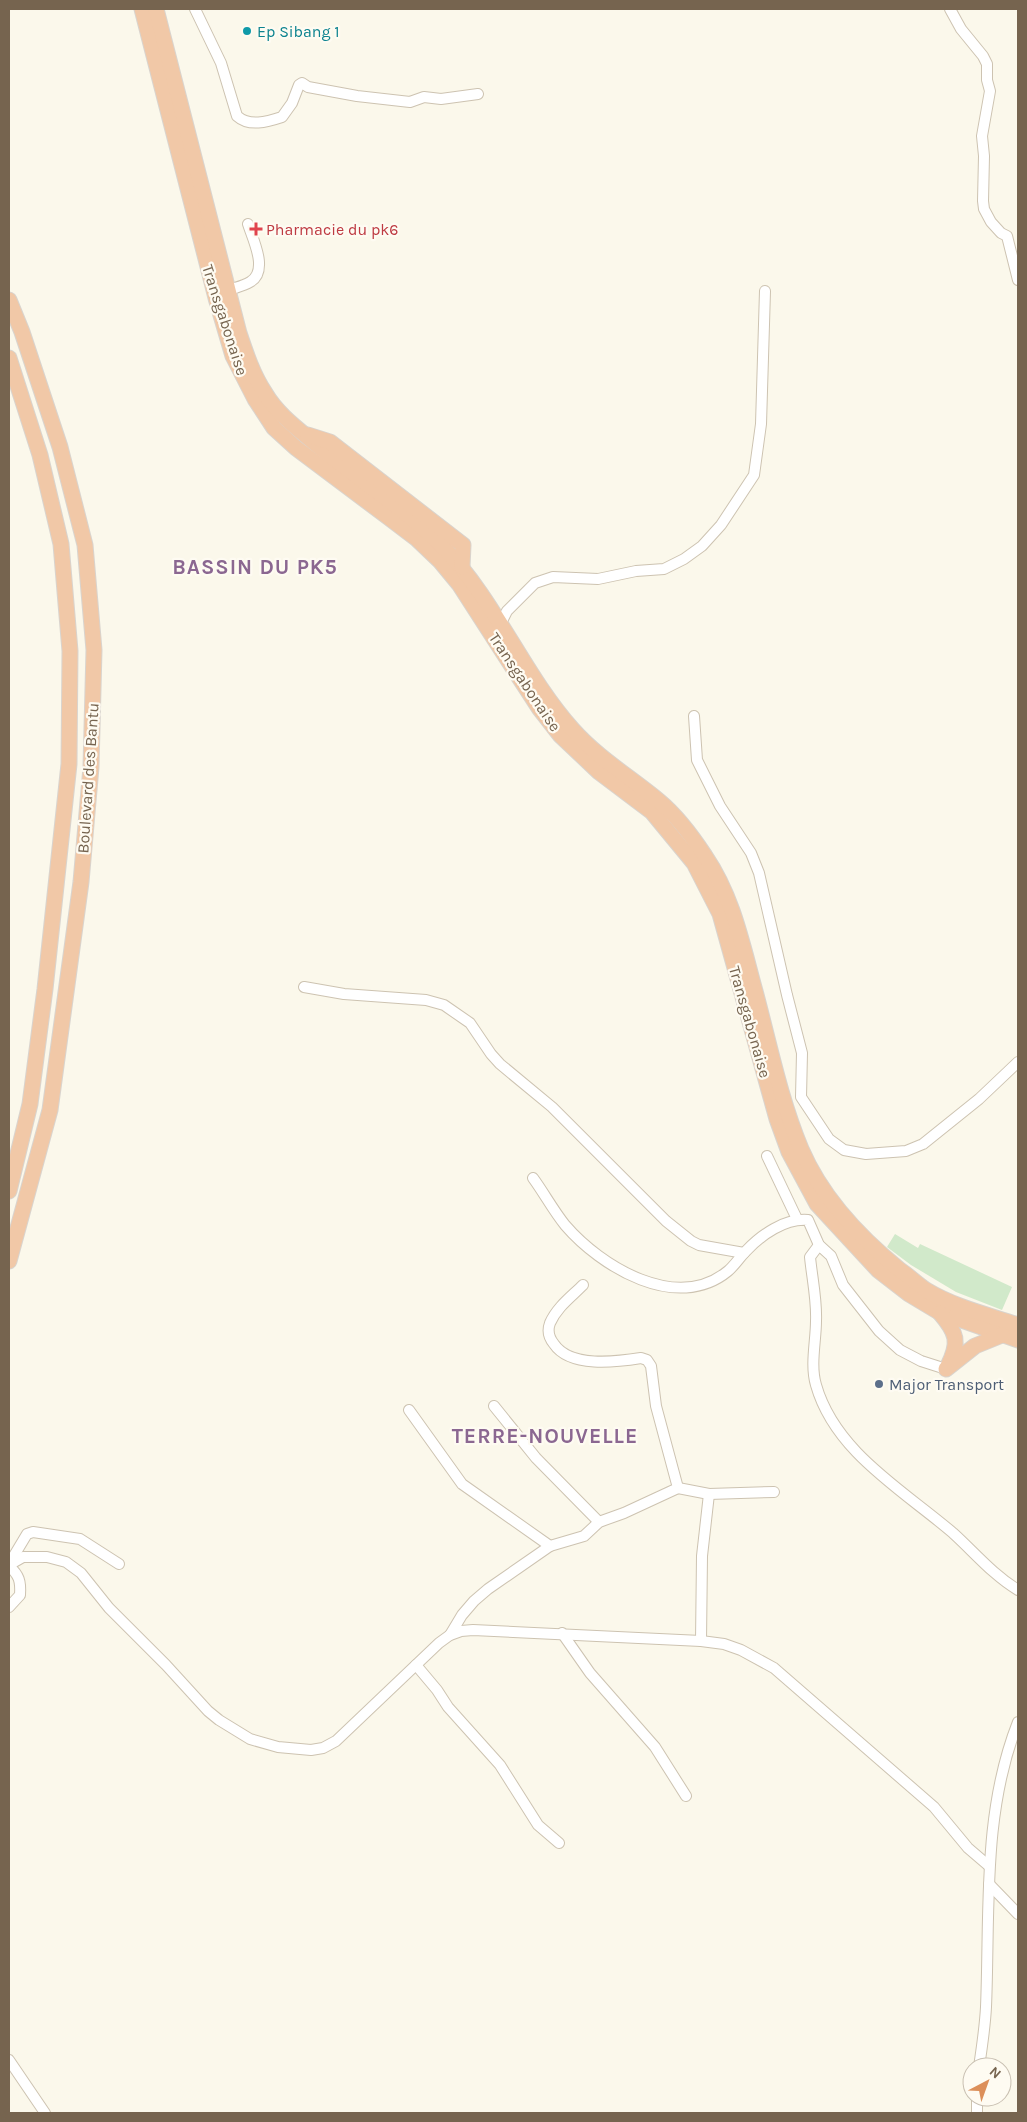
<svg xmlns="http://www.w3.org/2000/svg" width="1027" height="2122" viewBox="0 0 1027 2122" font-family="Karla,sans-serif">
<rect width="100%" height="100%" fill="#fbf8eb"/>
<polygon fill="#d1e9ca" points="895,1234 918,1248 920,1244 1012,1287 1002,1310 956,1292 911,1265 887,1247"/>
<g fill="none" stroke-linecap="round" stroke-linejoin="round">
<g stroke="#cdc3b1" stroke-width="12">
<g id="minor">
<path d="M195 9 221 63 237 116C249 127 267 122 282 117L292 103 299 85 302 83 308 87 357 96 410 102 424 97 441 99 478 94"/>
<polyline points="950,9 961,29 983,56 987,64 987,80 990,91 982,136 984,156 983,201 984,209 991,222 1001,233 1007,236 1018,280"/>
<path d="M227 291C234 288 243 286 250 282 269 271 253 240 248 224"/>
<polyline points="501,623 507,611 535,583 553,577 598,579 636,571 664,569 684,559 702,546 721,525 754,475 761,424 765,291"/>
<polyline points="694,716 697,760 720,806 751,853 759,873 787,995 802,1053 801,1097 829,1139 844,1150 866,1154 906,1151 923,1144 979,1099 1018,1062"/>
<polyline points="304,987 344,994 426,1000 444,1005 470,1023 491,1054 500,1064 552,1107 666,1221 691,1241 699,1245 744,1253"/>
<polyline points="767,1156 797,1219"/>
<path d="M533 1178C544 1193 553 1210 565 1225 601 1267 677 1313 728 1271 735 1265 739 1258 746 1251 761 1235 785 1218 808 1220L819 1245 831 1256 843 1285 879 1331 900 1350 921 1361 946 1369"/>
<path d="M819 1245 810 1257C812 1278 817 1300 816 1321 816 1341 810 1365 816 1385 835 1452 903 1490 953 1533 974 1552 993 1575 1018 1590"/>
<polyline points="494,1406 536,1458 599,1522"/>
<polyline points="409,1410 462,1484 550,1546"/>
<polyline points="678,1488 709,1494 774,1492"/>
<polyline points="9,1564 27,1534 33,1532 80,1539 119,1564"/>
<polyline points="9,1565 23,1557 47,1557 66,1562 81,1573 109,1608 166,1665 208,1711 219,1720 250,1739 278,1747 311,1750 323,1748 336,1741 439,1643 450,1635 461,1631 473,1630 701,1641 724,1644 741,1650 774,1668 934,1807 968,1848 989,1866"/>
<path d="M9 1566C19 1575 21 1581 20 1595L9 1607"/>
<polyline points="562,1633 590,1673 655,1747 686,1796"/>
<path d="M450 1635 462 1615 474 1601 488 1589 550 1546 584 1536 599 1522 624 1513 678 1488 656 1406 651 1366 647 1360 641 1358C616 1362 570 1368 554 1344 549 1338 547 1331 550 1323 557 1307 571 1297 583 1285"/>
<polyline points="701,1641 702,1556 709,1494"/>
<polyline points="416,1665 437,1690 448,1707 500,1765 538,1825 559,1843"/>
<polyline points="989,1884 1018,1914"/>
<polyline points="9,2060 45,2113"/>
<path d="M979 2067C982 2047 985 2027 986 2007 990 1911 982 1813 1018 1722"/>
<polyline points="977,2113 977,2097"/>
</g>
</g>
<g stroke="#d9d4ce" stroke-width="17">
<g id="highway">
<polyline points="142,9 216,298 233,356 255,399 274,428 296,448 388,517 417,539 440,561 459,584 539,708 560,735 599,772 652,812 694,863 720,914 777,1119 789,1152 817,1204 878,1270 909,1294 939,1312 1018,1340"/>
<path d="M156 9 239 333C246 354 253 375 265 393 276 412 294 426 311 440 354 477 404 507 444 548 496 602 523 674 573 730 598 758 630 777 659 801 677 816 692 836 705 856 733 897 742 944 755 991 769 1043 780 1099 801 1149 822 1198 859 1237 900 1270 909 1276 917 1284 926 1290 954 1307 988 1315 1018 1325"/>
<polyline points="9,300 22,332 60,447 85,545 94,650 91,767 81,882 50,1110 9,1261"/>
<polyline points="9,358 40,455 61,544 70,651 69,764 45,989 30,1104 9,1191"/>
<polyline points="308,435 330,442 463,545 462,567"/>
<path d="M940 1313C957 1333 960 1342 948 1366"/>
<polyline points="946,1369 975,1346 1002,1335"/>
</g>
</g>
<use href="#minor" stroke="#fff" stroke-width="10"/>
<use href="#highway" stroke="#f1c8a7" stroke-width="15"/>
</g>
<circle fill="#0f9aa8" stroke="#fefbf2" stroke-width="2" cx="247" cy="31" r="5"/>
<path fill="#e0444e" stroke="#fefbf2" stroke-width="2" d="M253.5 221.5h5v5h5v5h-5v5h-5v-5h-5v-5h5z"/>
<circle fill="#5c6f8a" stroke="#fefbf2" stroke-width="2" cx="879" cy="1384" r="5"/>
<g text-anchor="middle" dominant-baseline="central" stroke-width="4.5" stroke-linejoin="round" paint-order="stroke">
<g font-size="16" fill="#0d838f" stroke="#fefbf2" text-anchor="start">
<text x="257" y="31">Ep Sibang 1</text>
</g>
<g font-size="16" fill="#be3a42" stroke="#fefbf2" text-anchor="start">
<text x="266" y="229">Pharmacie du pk6</text>
</g>
<g font-size="16" fill="#76644f" stroke="#fefbf2">
<text transform="translate(225 320) rotate(72)">Transgabonaise</text>
<text transform="translate(525 682) rotate(56)">Transgabonaise</text>
<text transform="translate(88 778) rotate(-86)">Boulevard des Bantu</text>
<text transform="translate(750 1022) rotate(74)">Transgabonaise</text>
</g>
<g font-size="16" fill="#4e5e75" stroke="#fefbf2" text-anchor="start">
<text x="889" y="1384">Major Transport</text>
</g>
<g font-size="21" font-weight="bold" letter-spacing="1" fill="#8b6791" stroke="#fefbf2">
<text x="255" y="567">BASSIN DU PK5</text>
<text x="545" y="1436">TERRE-NOUVELLE</text>
</g>
</g>
<rect width="1027" height="2122" fill="none" stroke="#76644f" stroke-width="20"/>
<g transform="translate(987 2082) rotate(41)"><circle r="24" fill="#fefbf2" stroke="#c8bfb1"/>
<path d="M0-4L9 19L0 12L-9 19Z" fill="#dc8f5a"/>
<text y="-8" font-size="14" font-weight="bold" text-anchor="middle" fill="#76644f">N</text>
</g>
</svg>
